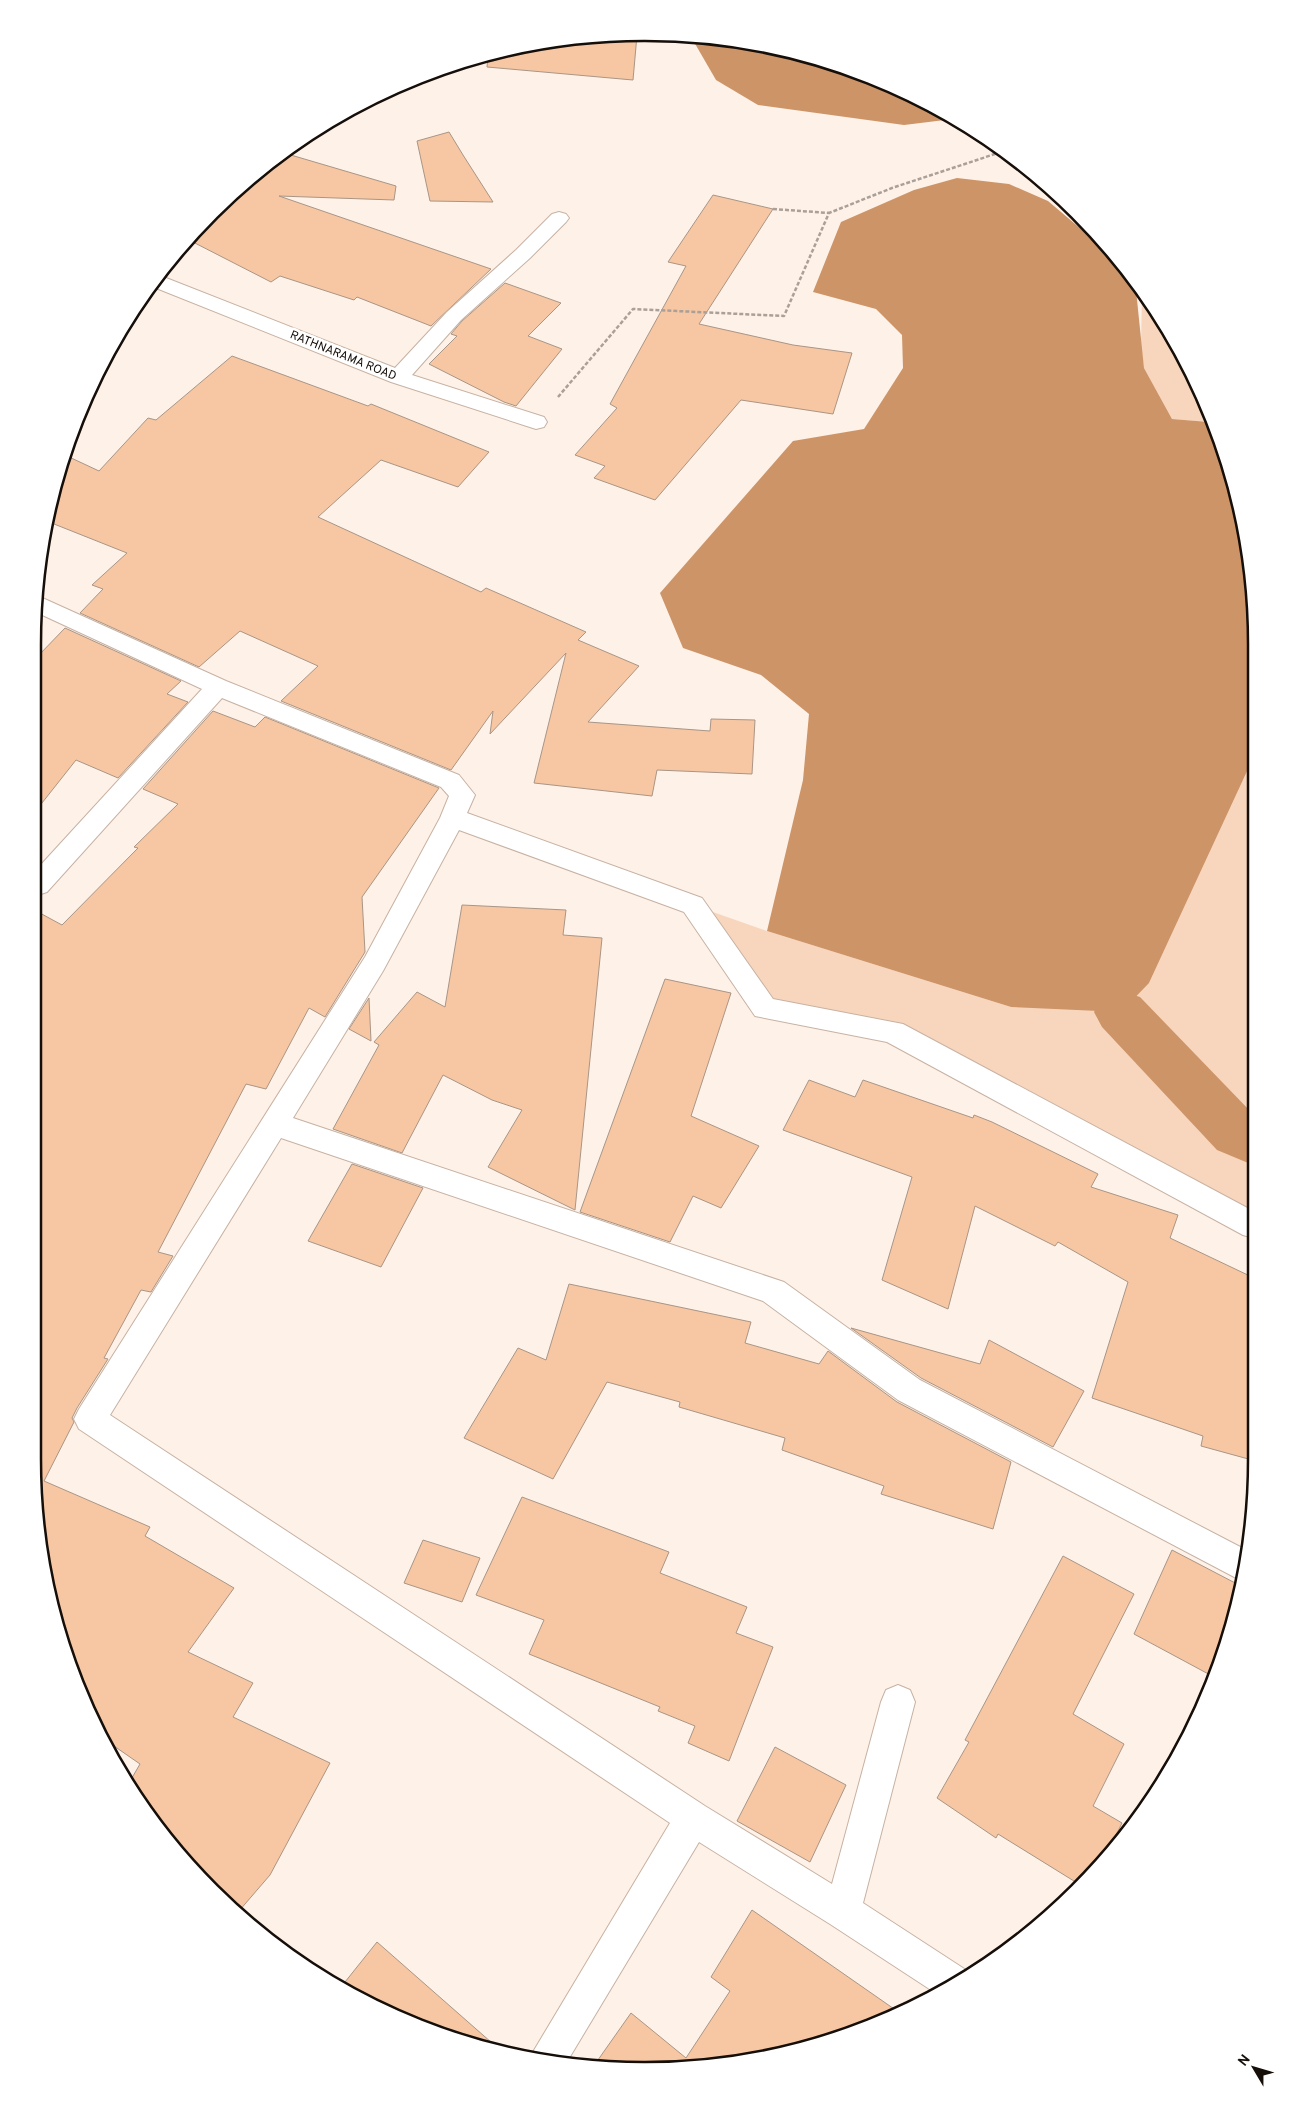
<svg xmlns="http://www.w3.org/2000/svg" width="1289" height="2103" viewBox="0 0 1289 2103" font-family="Overpass,sans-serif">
<rect width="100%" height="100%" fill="#fef1e7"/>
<g fill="#f8d6bd">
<polygon points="1142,293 1175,339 1209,422 1172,419 1144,368 1141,346"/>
<polygon points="1255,754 1253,1226 893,1032 765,1008 693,905 767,931 1011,1007 1149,983"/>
</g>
<g fill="#cd9468">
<polygon points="690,35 803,53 915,95 953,119 904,125 758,105 716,80"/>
<polygon points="957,178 1009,184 1048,201 1114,257 1136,290 1144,368 1172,419 1209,422 1236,486 1255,604 1255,754 1149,983 1121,1012 1011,1007 767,931 803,780 809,714 761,675 683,648 660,593 793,441 864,429 903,368 902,335 876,309 813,292 841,222 914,190"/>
</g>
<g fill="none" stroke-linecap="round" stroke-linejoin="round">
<polygon fill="#cd9468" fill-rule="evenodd" points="1121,991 1140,997 1253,1114 1253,1165 1217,1150 1102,1027 1094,1012 1102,997"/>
</g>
<g fill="#f7c7a3" stroke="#a99586">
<polygon points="637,35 633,80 487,67 488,56 564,38"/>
<polygon points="449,132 463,155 493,202 430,201 417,141"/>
<polygon points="284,153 396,186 394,200 279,196 491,269 431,326 357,297 354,300 280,276 271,282 189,240 241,185"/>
<polygon points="713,195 773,209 699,324 793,345 852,353 833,414 741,400 655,500 594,478 605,466 575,455 617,408 610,404 686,266 668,262"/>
<polygon points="505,283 561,303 528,336 562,349 516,406 504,402 429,364 457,336 451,334 462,321"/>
<polygon points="232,356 368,406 371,404 489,452 458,487 381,460 318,517 481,592 486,588 586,632 578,640 639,666 588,722 710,731 711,719 755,720 752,774 657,770 652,796 534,783 566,653 490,734 493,711 451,770 281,701 318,666 240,631 199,667 80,613 103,589 92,585 127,553 49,522 67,456 99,471 148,418 156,420"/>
<polygon points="65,628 181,681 167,694 188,702 118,778 76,760 38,808 38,656"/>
<polygon points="213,711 255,727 265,717 439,788 362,897 365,952 325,1017 309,1008 266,1089 246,1084 158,1252 173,1256 151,1292 141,1290 104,1358 108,1359 77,1408 72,1418 74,1422 44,1481 150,1527 145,1536 234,1588 188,1652 253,1683 233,1717 330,1763 270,1875 239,1911 159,1831 129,1783 140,1764 101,1737 96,1729 65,1655 38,1539 38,912 62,925 138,848 134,847 178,804 143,789"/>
<polygon points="462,905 566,910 563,935 602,938 575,1210 488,1167 522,1110 492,1100 443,1075 402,1153 333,1129 379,1045 374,1042 417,992 445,1007"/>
<polygon points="665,979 731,993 691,1116 759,1146 721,1208 693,1196 670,1242 580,1212"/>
<polygon points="369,998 371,1041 349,1029"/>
<polygon points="809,1080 855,1097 863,1080 973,1118 974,1115 992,1122 1098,1174 1091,1187 1178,1215 1170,1238 1252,1277 1252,1460 1201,1446 1203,1436 1092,1398 1128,1282 1058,1242 1055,1246 975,1206 948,1309 882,1280 912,1177 783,1130"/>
<polygon points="352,1164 423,1188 381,1267 308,1241"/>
<polygon points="569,1284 751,1322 745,1343 819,1364 828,1351 897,1402 1011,1462 993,1529 881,1494 884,1486 782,1450 785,1438 679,1407 680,1402 607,1382 553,1479 464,1438 518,1348 546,1360"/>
<polygon points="851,1328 980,1364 989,1340 1084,1391 1053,1447 921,1378"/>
<polygon points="522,1497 669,1552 660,1573 747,1607 736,1633 773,1647 729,1761 688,1743 695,1726 658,1711 660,1707 529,1654 544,1620 476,1595"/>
<polygon points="423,1540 480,1558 462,1602 404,1583"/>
<polygon points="1172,1550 1239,1585 1214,1677 1134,1634"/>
<polygon points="1063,1556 1134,1594 1073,1714 1124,1744 1093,1806 1122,1823 1102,1863 1082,1886 998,1834 996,1838 937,1798 969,1742 965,1740"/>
<polygon points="775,1747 846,1785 810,1862 737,1821"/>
<polygon points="752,1910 897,2011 841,2038 725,2065 644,2070 593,2067 631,2013 686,2058 730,1991 711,1977"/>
<polygon points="377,1942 500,2050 448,2038 374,2007 341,1987"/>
</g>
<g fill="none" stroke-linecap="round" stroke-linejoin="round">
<g stroke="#c7b2a3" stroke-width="2">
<g id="minor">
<polygon points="559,212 566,214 569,218 566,222 530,258 461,320 412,375 544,417 547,422 544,427 536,429 391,382 151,286 157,275 161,276 395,368 447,312 516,250 552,214"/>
<polygon points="38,596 226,681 459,775 475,795 467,813 702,898 773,999 903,1024 1253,1211 1253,1238 1243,1235 887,1042 755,1016 684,912 459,830 383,971 293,1118 784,1282 920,1380 1248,1551 1240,1580 898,1400 763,1301 281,1138 110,1415 705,1806 832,1884 881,1702 886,1690 898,1685 910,1690 915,1702 863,1903 966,1970 968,1975 934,1992 830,1924 699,1842 565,2065 530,2057 670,1823 79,1429 74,1419 79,1409 365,957 440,818 449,796 441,787 222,698 47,892 38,895 38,868 202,689 38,613"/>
</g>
</g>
<g stroke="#aba098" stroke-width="2.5" stroke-dasharray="4 2" stroke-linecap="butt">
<polyline points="773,209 829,213"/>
<polyline points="558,397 633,309 784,316 829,213 892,188 1004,151"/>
</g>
<use href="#minor" fill="#fff" fill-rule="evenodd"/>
</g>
<g text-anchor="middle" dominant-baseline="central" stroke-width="5" stroke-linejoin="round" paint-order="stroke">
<g font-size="12" fill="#150e09" stroke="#fff">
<text transform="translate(343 356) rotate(22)">RATHNARAMA ROAD</text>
</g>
</g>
<path d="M0 0H1289V2103H0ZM644 41H645A603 603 0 0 1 1248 644V1459A603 603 0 0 1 645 2062H644A603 603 0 0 1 41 1459V644A603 603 0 0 1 644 41Z" fill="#fff" fill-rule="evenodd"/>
<path fill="none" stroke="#150e09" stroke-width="2.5" d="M644 41H645A603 603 0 0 1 1248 644V1459A603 603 0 0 1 645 2062H644A603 603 0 0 1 41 1459V644A603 603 0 0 1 644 41Z"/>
<g transform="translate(1254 2068) rotate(308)" stroke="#ffffff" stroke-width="4" paint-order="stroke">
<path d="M0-4L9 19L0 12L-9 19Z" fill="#150e09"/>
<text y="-8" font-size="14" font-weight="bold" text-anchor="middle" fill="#150e09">N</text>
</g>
</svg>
